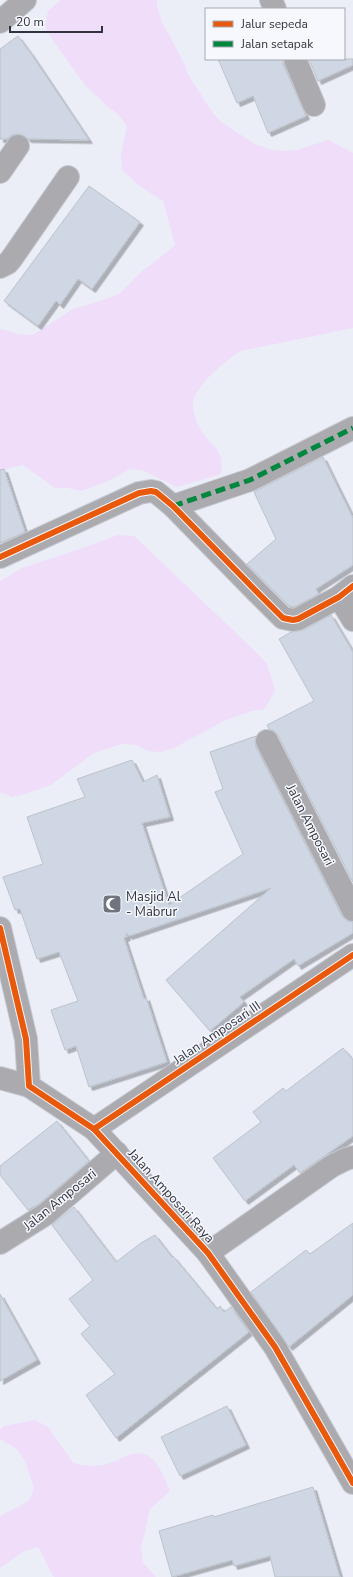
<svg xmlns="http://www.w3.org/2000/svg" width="353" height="1577" viewBox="0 0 353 1577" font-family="'Nunito Sans',sans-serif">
<defs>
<filter id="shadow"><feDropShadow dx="3.5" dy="3.5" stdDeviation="0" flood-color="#0004"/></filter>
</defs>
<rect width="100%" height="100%" fill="#ebeef7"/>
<g fill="#efddfa">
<path d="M61 0H157V6L162 22 183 61 188 74 212 112 221 122 255 144 268 149 283 151 297 150 328 140 353 153V328L241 351C226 360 197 384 193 402 192 411 196 422 200 429 212 448 225 448 221 474L177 487 144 471 130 469 106 482 81 491 68 488H55L23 465 9 468 0 475V329L19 334 33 335 73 309 106 299 120 293 142 271 153 263 175 245 163 201 138 185 122 170 121 155 127 126 118 114 107 106 85 85 52 39 45 26 48 11Z"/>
<polygon points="118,535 134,536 257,653 267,664 275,690 265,709 251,711 224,721 174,748 161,752 148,751 136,745 122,744 94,753 51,785 25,794 12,797 0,792 0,581 22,568 77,550"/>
<path d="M35 1420 48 1427 73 1463C83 1466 92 1467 103 1465 118 1463 134 1446 150 1457 160 1465 165 1480 170 1491L150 1509 141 1549 143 1563 156 1577H54L38 1547 24 1551 0 1568V1516L29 1501 34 1488 25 1461 17 1449 0 1439V1430L4 1426Z"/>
</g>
<g fill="#ced7e3" stroke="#bdc2ca" filter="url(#shadow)">
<polygon points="18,36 32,55 89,140 28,139 25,136 19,134 12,135 7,139 0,139 0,49"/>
<polygon points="218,59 283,59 283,64 306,116 268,133 253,96 237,103"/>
<polygon points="309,59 353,59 353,65 318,81"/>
<polygon points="89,186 140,222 92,289 78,279 60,305 56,301 38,326 4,301"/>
<polygon points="323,457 353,518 353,565 316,589 319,594 294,607 289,606 247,564 276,539 254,492"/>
<polygon points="4,469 25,532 0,543 0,470"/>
<polygon points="331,615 353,652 353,882 278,735 274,731 269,729 267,725 314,701 279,639 291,632 304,630"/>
<polygon points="256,736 255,741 256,747 342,916 347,921 353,922 353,933 298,966 294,959 240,997 244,1002 210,1031 166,980 271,888 129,936 126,933 127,937 124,938 144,999 146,997 167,1062 89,1087 76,1046 65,1050 51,1010 78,1001 59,952 37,959 20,909 15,910 3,877 43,864 27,817 85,797 77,779 132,760 143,782 157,775 170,817 142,823 169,905 243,854 215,792 223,789 210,752"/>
<polygon points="343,1048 353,1060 353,1136 300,1173 294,1165 245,1201 213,1158 261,1122 253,1112 283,1088 286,1091"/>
<polygon points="57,1121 89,1161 39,1204 28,1210 0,1175 0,1166"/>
<polygon points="74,1207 116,1262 141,1243 155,1235 172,1257 173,1256 217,1309 220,1306 224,1312 231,1307 249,1332 116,1438 86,1395 115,1374 81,1334 90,1326 69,1299 93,1280 52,1225"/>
<polygon points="353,1223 353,1295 289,1347 251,1292 306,1250 310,1254"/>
<polygon points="0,1294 37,1360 0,1381"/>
<polygon points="227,1406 246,1445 180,1476 161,1437"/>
<polygon points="313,1487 340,1577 275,1577 270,1556 234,1566 232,1560 172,1577 159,1531 213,1515 214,1517"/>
</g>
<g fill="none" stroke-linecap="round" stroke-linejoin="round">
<g stroke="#c6c9d1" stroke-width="24">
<g id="minor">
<polyline points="271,0 275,9"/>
<polyline points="0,22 25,0"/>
<polyline points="295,59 314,105"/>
<polyline points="0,172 18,146"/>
<polyline points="0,267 8,263 12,258 68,177"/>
<polyline points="173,506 250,480 353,428"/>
<polyline points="0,557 139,493 151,491 156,492 173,506 256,591 283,618 293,620 298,619 339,597 353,586"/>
<polyline points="339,597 353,620"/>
<polyline points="267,741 353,910"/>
<polyline points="0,928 26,1039 29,1086 94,1129 208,1253 275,1347 353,1483"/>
<polyline points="0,1078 29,1086"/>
<polyline points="94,1129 353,955"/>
<polyline points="0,1243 46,1214 117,1153"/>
<polyline points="208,1253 332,1166 346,1159 353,1157"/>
</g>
</g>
<use href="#minor" stroke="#aaaaaf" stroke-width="22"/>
<polyline stroke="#00873e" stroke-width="5" stroke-dasharray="10 5" stroke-linecap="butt" points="173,506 250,480 353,428"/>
<g stroke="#f6f8fe" stroke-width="8">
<g id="cycleway">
<polyline points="0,557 139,493 151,491 156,492 173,506 256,591 283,618 293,620 298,619 339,597 353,586"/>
<polyline points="0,928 26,1039 29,1086 94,1129 208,1253 275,1347 353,1483"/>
<polyline points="94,1129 353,955"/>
</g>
</g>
<use href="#cycleway" stroke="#e8590c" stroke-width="6"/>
</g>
<defs>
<g id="mosque-square" transform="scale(1)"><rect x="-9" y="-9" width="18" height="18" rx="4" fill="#71747e" stroke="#f6f8fe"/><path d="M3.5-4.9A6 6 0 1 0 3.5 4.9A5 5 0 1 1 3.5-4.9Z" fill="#fff"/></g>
</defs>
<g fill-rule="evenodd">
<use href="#mosque-square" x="112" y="904"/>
</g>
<g text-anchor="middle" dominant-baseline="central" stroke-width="3" stroke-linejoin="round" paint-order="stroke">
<g font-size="13" fill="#30323d" stroke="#f6f8fe">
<text transform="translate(310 825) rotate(63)">Jalan Amposari</text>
<text transform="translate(217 1033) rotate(-34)">Jalan Amposari III</text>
<text transform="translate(171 1196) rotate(48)">Jalan Amposari Raya</text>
<text transform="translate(60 1200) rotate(-39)">Jalan Amposari</text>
</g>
<g font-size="13" fill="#30323d" stroke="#f6f8fe" text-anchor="start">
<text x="126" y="897">Masjid Al<tspan x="126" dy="15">- Mabrur</tspan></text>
</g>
</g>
<rect x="205" y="8" width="140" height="52" fill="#f6f8fe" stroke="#a7a9b1"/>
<rect x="213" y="21" width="20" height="6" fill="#e8590c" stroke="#a7a9b1"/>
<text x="241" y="28" font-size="12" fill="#30323d">Jalur sepeda</text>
<rect x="213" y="41" width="20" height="6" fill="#00873e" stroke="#a7a9b1"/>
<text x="241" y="48" font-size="12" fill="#30323d">Jalan setapak</text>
<path d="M10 26v6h92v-6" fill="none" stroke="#30323d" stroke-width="2"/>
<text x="16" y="26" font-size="12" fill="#30323d" stroke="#f6f8fe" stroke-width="3" paint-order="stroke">20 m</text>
</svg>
